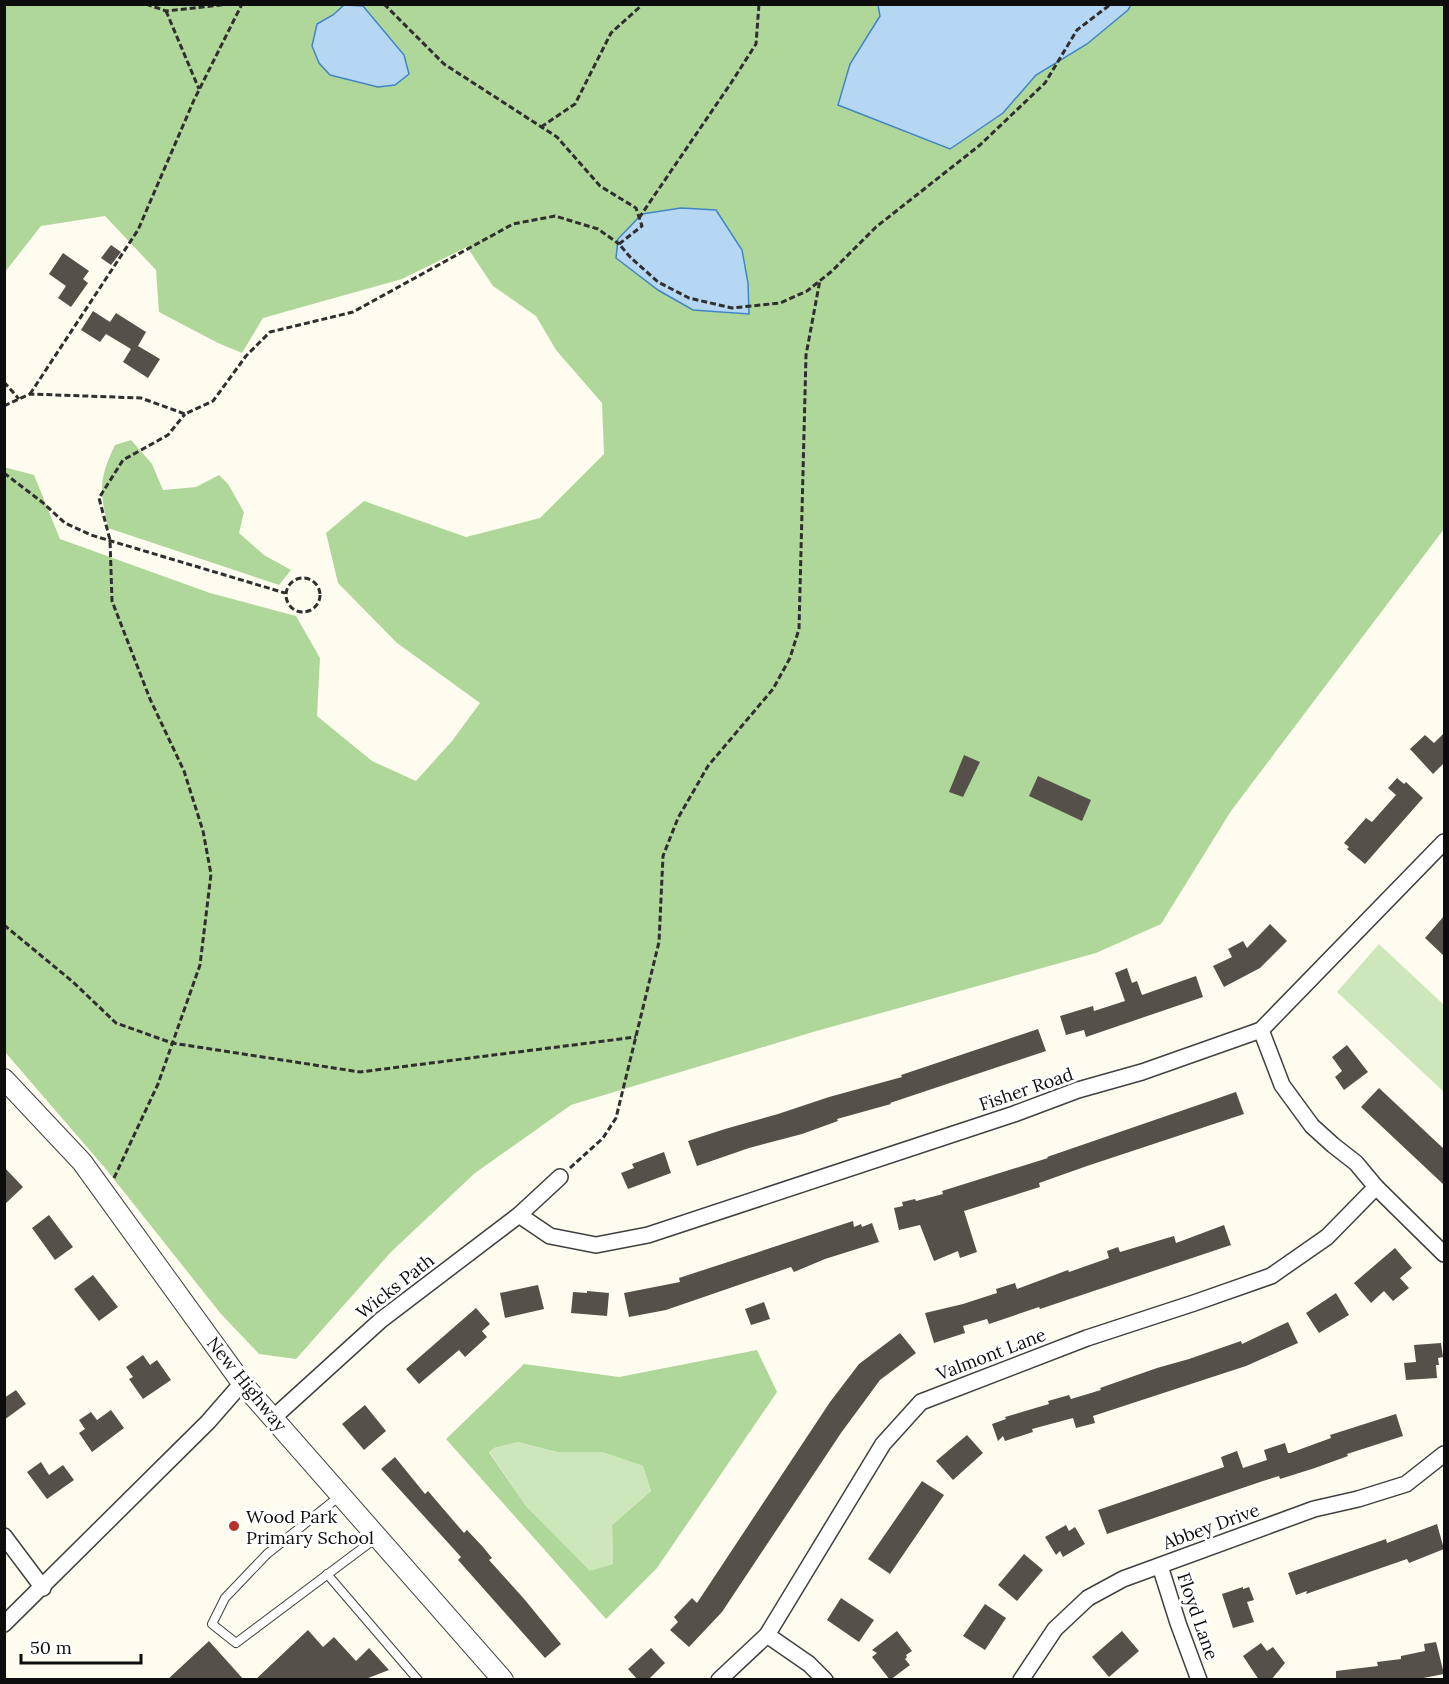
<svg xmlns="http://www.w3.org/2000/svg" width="1449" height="1684" viewBox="0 0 1449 1684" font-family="Lora,serif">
<rect width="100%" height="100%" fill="#fefcef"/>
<g fill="#cde7ba">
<polygon points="1379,944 1444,1005 1444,1092 1337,992"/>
<polygon points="518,1442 557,1452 602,1452 643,1466 651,1491 612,1525 613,1564 590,1572 526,1506 489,1451 494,1448"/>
</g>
<g fill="#b0d79a" fill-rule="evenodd">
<polygon points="5,5 1444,5 1444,529 1231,811 1161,924 1096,953 813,1032 571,1105 475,1173 391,1252 296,1359 259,1354 221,1314 105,1168 5,1052 4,467 34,475 60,539 210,593 296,616 320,658 317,716 372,761 416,781 452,741 480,703 397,643 338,583 326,533 364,501 466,537 540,518 604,454 602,403 556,350 536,316 493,286 467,247 402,279 263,318 242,353 218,343 159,312 156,270 105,216 41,226 5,272"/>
<path d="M131 440 152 464 163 490 196 487 219 475 228 484 244 512 239 533 264 555 291 570 279 585 108 528C100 491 98 480 115 445Z"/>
<path d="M757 1350 777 1392 657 1568 606 1619 446 1439 524 1364 619 1377ZM518 1442 557 1452H602L643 1466 651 1491 612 1525 613 1564 590 1571 526 1506 489 1452 494 1448Z"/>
</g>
<g fill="#b6d7f3" stroke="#4185c6" stroke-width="1.5">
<polygon points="344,5 363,6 404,55 409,74 395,85 378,87 330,75 319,63 312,46 317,24 333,15"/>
<polygon points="878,5 878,4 1131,5 1128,10 1087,44 1036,75 1003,113 950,149 838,105 850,64 880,16"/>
<polygon points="681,208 716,210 742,250 748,283 749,314 693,310 658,290 616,258 618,239 642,214"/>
</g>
<g fill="#55504a">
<polygon points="111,245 121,252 111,265 101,258"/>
<polygon points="63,253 89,271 83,279 88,283 71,307 58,298 66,286 49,274"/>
<polygon points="93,311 110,322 116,313 146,332 138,346 160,359 148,378 123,362 131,349 106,334 100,342 81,330"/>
<polygon points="1444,733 1444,763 1433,774 1410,749 1425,735 1434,743"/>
<polygon points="964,755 980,762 963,797 949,792"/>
<polygon points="1038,776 1091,800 1082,821 1029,796"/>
<polygon points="1397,778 1404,784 1406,782 1423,798 1365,864 1347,849 1349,847 1344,843 1366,818 1372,822 1396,795 1388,788"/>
<polygon points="1444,916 1444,956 1425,938"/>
<polygon points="1270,924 1287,941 1260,968 1224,987 1213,966 1232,957 1228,949 1243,941 1247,948"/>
<polygon points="1127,968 1132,983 1137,981 1142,995 1196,976 1203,997 1086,1037 1084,1030 1066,1035 1060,1016 1093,1006 1094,1011 1125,1001 1115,973"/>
<polygon points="1038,1029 1046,1051 890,1103 891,1104 837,1119 838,1121 802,1134 749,1148 697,1166 688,1141 725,1129 778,1114 829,1097 902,1077 901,1075"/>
<polygon points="1347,1045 1368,1072 1344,1090 1335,1077 1342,1071 1332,1057"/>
<polygon points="1379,1088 1444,1149 1444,1185 1361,1107"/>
<polygon points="1236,1092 1244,1114 1087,1166 1039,1183 1040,1187 964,1211 977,1252 960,1258 958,1251 934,1261 920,1225 899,1230 894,1208 903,1206 902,1202 915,1199 916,1201 943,1194 942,1191 1048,1158 1047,1157"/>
<polygon points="664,1152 671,1173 628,1189 621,1173 634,1168 632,1164"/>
<polygon points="4,1167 23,1187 4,1205"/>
<polygon points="49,1215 73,1247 55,1260 32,1228"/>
<polygon points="853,1221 854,1227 861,1224 862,1227 872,1223 879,1242 825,1259 794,1272 791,1267 666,1310 629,1317 624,1293 680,1282 679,1278"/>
<polygon points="1224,1225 1231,1245 1040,1309 1039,1307 989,1324 987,1319 963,1326 965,1333 934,1343 925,1313 963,1304 997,1293 996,1289 1015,1283 1017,1289 1068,1270 1069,1272 1109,1258 1107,1251 1118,1247 1120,1252 1174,1236 1176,1243"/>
<polygon points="1395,1248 1412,1268 1400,1278 1409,1288 1393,1301 1384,1291 1371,1303 1354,1283"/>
<polygon points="93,1275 118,1307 99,1321 74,1289"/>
<polygon points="538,1285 544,1309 505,1318 500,1293"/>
<polygon points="587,1291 609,1293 607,1316 571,1313 573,1292 587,1293"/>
<polygon points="1336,1293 1349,1315 1319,1333 1306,1313"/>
<polygon points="764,1302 770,1319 751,1325 745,1309"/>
<polygon points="476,1308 490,1324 482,1331 487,1337 465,1357 459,1350 419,1384 406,1369"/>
<polygon points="1288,1322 1298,1343 1246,1366 1093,1416 1095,1423 1076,1428 1073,1418 1032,1429 1033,1432 1005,1441 1003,1436 998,1441 992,1424 1006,1419 1005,1417 1049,1404 1048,1401 1069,1395 1071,1399 1101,1390 1100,1388 1157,1368 1189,1359 1241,1341 1242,1344"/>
<polygon points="900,1333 916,1353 880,1380 841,1433 722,1612 689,1647 670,1630 678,1622 674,1617 692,1598 697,1603 830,1402 859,1364"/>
<polygon points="1441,1343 1443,1357 1438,1358 1439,1365 1436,1365 1437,1378 1406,1380 1404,1363 1416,1362 1414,1345"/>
<polygon points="143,1355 150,1365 157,1360 171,1380 143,1399 129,1379 133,1377 126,1367"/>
<polygon points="16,1390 26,1404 4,1420 4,1398"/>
<polygon points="365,1405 386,1431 364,1450 342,1424"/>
<polygon points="111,1410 124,1428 92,1452 79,1433 85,1429 79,1420 91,1412 97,1420"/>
<polygon points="1396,1414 1403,1436 1347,1454 1348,1456 1315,1468 1280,1479 1279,1476 1263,1481 1107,1534 1098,1510 1224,1467 1221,1457 1237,1451 1243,1468 1267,1460 1264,1450 1285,1443 1288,1453 1290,1453 1331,1438 1330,1435"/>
<polygon points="967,1435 983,1453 953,1480 936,1461"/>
<polygon points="395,1457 425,1494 428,1491 464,1533 467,1530 483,1547 492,1558 489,1560 525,1600 561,1644 545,1658 458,1560 461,1557 381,1469"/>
<polygon points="41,1462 49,1475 63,1465 74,1480 47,1499 27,1472"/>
<polygon points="922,1481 944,1495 890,1574 868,1559"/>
<polygon points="1437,1524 1444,1549 1409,1563 1407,1559 1306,1594 1307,1591 1296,1595 1288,1573 1386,1539 1387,1543"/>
<polygon points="1066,1525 1069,1531 1075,1527 1085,1544 1063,1557 1060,1551 1056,1555 1045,1537"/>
<polygon points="1024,1554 1043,1570 1017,1601 998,1585"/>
<polygon points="1243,1587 1243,1589 1249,1587 1254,1600 1247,1602 1254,1622 1233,1628 1222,1594"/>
<polygon points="841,1598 874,1620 859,1642 827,1620"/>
<polygon points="985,1604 1006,1618 985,1650 963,1636"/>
<polygon points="308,1630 323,1647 334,1637 356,1661 369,1648 389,1670 363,1680 255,1680"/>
<polygon points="897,1631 912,1651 906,1655 907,1657 905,1659 910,1665 890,1680 872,1657 877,1653 872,1650"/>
<polygon points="1122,1631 1139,1651 1109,1677 1092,1657"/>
<polygon points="209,1641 244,1680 167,1680"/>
<polygon points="1436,1642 1444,1674 1413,1680 1336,1680 1336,1671 1378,1666 1377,1662 1401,1659 1401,1656 1425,1651 1424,1644"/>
<polygon points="1261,1643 1267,1651 1273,1647 1285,1663 1271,1680 1259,1680 1243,1656"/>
<polygon points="651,1648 665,1663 648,1680 638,1680 628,1669"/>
</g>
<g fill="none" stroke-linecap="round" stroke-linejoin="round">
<g stroke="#404040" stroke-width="10">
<g id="service">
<polyline points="341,1495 267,1554 225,1598 212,1624 236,1643 376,1538"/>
<polyline points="327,1574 418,1680"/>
</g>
</g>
<g stroke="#404040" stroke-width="18">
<g id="minor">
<polyline points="1261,1030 1282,1085 1312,1126 1333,1145 1356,1163 1376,1187 1444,1254"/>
<polyline points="519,1215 550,1236 596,1245 648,1235 1014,1114 1078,1090 1142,1072 1261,1030 1444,842"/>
<polyline points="273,1418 381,1320 519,1215 560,1177"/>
<polyline points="4,1536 43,1588"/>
<polyline points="1160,1566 1178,1623 1199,1680"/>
<polyline points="4,1624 208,1422 242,1383"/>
<polyline points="767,1635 809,1664 825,1680"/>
<polyline points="719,1680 767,1635 883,1444 921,1402 1087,1338 1194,1303 1271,1276 1327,1237 1376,1187"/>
<polyline points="1021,1680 1055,1629 1088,1598 1123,1579 1314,1509 1358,1499 1406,1484 1444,1454"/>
</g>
</g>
<g stroke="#404040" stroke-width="22">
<polyline id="tertiary" points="4,1079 82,1162 242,1383 503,1680"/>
</g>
<g stroke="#2f2f2f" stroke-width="3" stroke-dasharray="6 3" stroke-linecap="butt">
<polyline points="146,4 166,11 230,4"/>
<polyline points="384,4 444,64 557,137 600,186 636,208 642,226 619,244 631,258 658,282 689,298 732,308 780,303 807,291 832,271 876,227 980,145 1045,83 1077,30 1111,4"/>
<polyline points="166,11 199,89"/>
<polyline points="541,127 575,104 611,33 643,4"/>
<polyline points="639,218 731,83 756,44 759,4"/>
<polyline points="4,382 19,399"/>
<polyline points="30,394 138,230 194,100 242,4"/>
<polyline points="4,406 30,394 141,398 185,414 213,401 246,356 270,332 353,312 513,224 555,216 598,229 619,244"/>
<polyline points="4,473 42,502 65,523 91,535 285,593"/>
<circle cx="303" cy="595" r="17"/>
<polyline points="4,925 73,982 116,1023 172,1043 360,1072 636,1037"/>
<polyline points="570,1168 603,1138 616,1118 659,942 663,856 678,818 708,766 773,689 790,658 799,629 806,355 820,280"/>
<polyline points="114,1178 158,1084 200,965 211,874 203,831 184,771 150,699 112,601 110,540 99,498 123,460 168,435 185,414"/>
</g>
<use href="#service" stroke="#fff" stroke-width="8"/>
<use href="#minor" stroke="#fff" stroke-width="15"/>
<use href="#tertiary" stroke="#fff" stroke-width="20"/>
</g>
<circle fill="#b6322d" stroke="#fff" stroke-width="2" cx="234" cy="1526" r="6"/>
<g text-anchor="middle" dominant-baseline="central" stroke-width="6" stroke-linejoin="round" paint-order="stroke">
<g font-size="18" fill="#0d0d0d" stroke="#fff">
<text transform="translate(1026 1089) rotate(-19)">Fisher Road</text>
<text transform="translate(395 1286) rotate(-38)">Wicks Path</text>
<text transform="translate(991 1354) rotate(-21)">Valmont Lane</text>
<text transform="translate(247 1384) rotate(51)">New Highway</text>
<text transform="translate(1211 1526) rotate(-20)">Abbey Drive</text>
<text transform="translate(1198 1616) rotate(71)">Floyd Lane</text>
</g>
<g font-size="18" fill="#0d0d0d" stroke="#fff" text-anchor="start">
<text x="246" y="1516">Wood Park<tspan x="246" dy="21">Primary School</tspan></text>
</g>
</g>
<rect width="1449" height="1684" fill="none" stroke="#0d0d0d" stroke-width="12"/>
<path d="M21 1654v9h120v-9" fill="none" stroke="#0d0d0d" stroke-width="3"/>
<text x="30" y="1654" font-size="18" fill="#0d0d0d" stroke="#ffffff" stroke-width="4.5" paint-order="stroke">50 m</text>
</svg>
